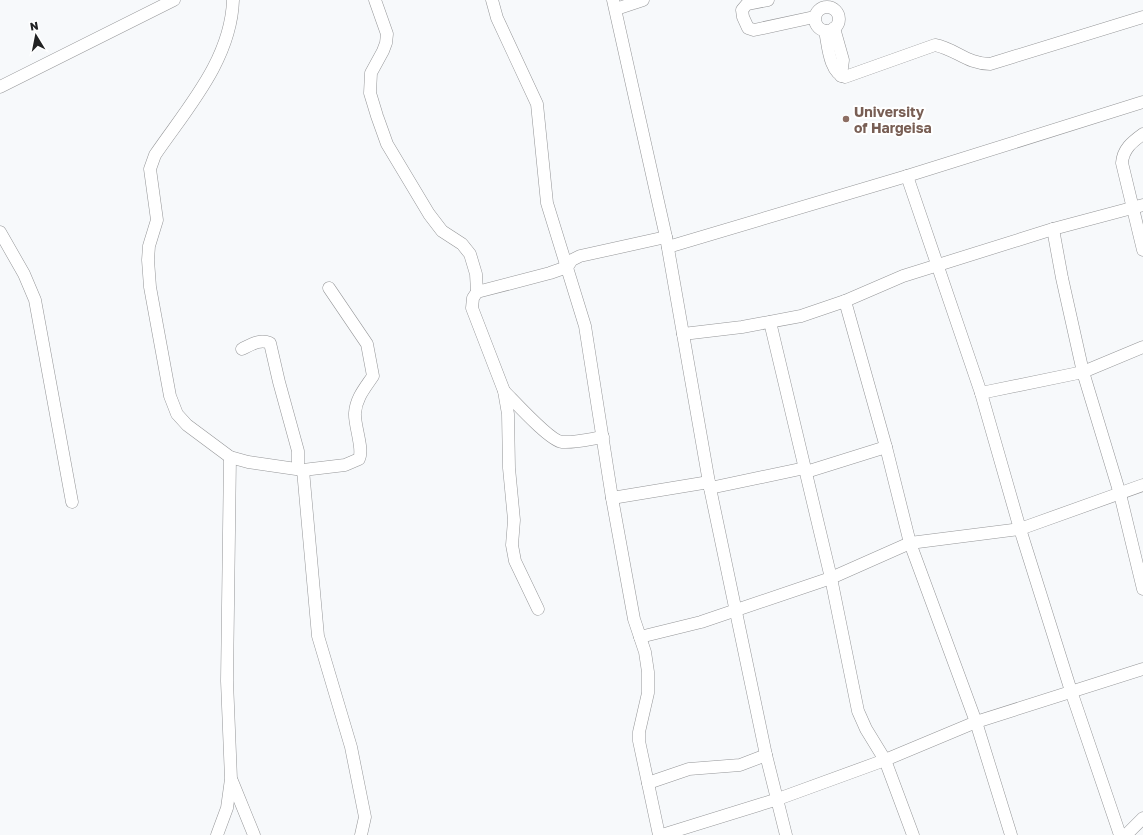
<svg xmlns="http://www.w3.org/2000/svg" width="1143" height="835" viewBox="0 0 1143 835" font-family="'Golos Text',sans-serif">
<rect width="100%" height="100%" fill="#f7f9fb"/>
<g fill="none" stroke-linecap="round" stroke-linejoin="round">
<g stroke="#959698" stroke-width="13">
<g id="minor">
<path d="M233 0C231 60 187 108 155 155L150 169 157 220 149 246 148 260 150 287 170 396 177 414 187 425 230 457 248 462 303 470 345 465 359 459C364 449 354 425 355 413 356 398 365 388 373 376L367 344 329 288"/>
<polyline points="375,0 387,34 386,43 383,51 371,73 370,93 377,116 387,144 429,214 442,231 462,244 470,254 476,274 477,292"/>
<polyline points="492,0 497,18 537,104 547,203 585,326 612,498 634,619 645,652 648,672 648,693 639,732 639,741 659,835"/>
<polyline points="613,0 666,237 710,488 766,755 786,835"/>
<polyline points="768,0 747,4 742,10 743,17 748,28 754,30 814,17"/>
<circle cx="827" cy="19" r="12"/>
<polyline points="616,9 643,0"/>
<polyline points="834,28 843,60 841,76"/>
<path d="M825 31C828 44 829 73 845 77L935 45C956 49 967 64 990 64L1143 17"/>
<polyline points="0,87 174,0"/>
<path d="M1143 134C1132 142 1123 149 1122 163L1143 250"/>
<polyline points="907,176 981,393 1020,529 1071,691 1120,835"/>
<polyline points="1053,229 1062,278 1083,372 1120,494 1143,589"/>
<polyline points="0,232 24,274 35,300 72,502"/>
<polyline points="668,247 907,176 1143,102"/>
<polyline points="845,301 886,447 910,543 976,722 1011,835"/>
<polyline points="770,322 831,578 858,711 866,729 885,760 913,835"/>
<polyline points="683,334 742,327 801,316 845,301 903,276 1053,229 1143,205"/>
<path d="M242 349C252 344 260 339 270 343L279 382 298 451V469"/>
<path d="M504 391C515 402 550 441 562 442 576 443 590 439 603 437"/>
<polyline points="981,393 1083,372 1143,347"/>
<polyline points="303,470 318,636 351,747 365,817 361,835"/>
<polyline points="806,472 886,447"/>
<polyline points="710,488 805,468"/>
<polyline points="612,498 709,482"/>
<polyline points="538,609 515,561 512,545 514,520 509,468 508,414 504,391 472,308 473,298 477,292 550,273 567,267 572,260 580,256 666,237"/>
<polyline points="640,637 701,622 831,578 910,543 1020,529 1143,485"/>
<polyline points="232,781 254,835"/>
<polyline points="648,783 689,769 740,765 766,755"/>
<polyline points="217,835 227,808 231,779 227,681 230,457"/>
<polyline points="662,835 778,799 885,760 976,722 1143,669"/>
<polyline points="1126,835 1143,818"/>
</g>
</g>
<use href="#minor" stroke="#fff" stroke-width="12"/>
</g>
<circle fill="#8d6e63" stroke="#fff" stroke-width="1.5" cx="846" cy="119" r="4"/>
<g text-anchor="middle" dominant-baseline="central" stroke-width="4" stroke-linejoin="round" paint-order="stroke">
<g font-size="14" font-weight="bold" fill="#785e54" stroke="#fff" text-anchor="start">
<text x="854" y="111">University<tspan x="854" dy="16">of Hargeisa</tspan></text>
</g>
</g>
<g transform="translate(36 36) rotate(350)" stroke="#ffffff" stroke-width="3" paint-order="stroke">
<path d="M0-3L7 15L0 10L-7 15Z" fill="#212223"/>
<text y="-6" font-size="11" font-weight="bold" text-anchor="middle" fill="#212223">N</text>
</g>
</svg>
